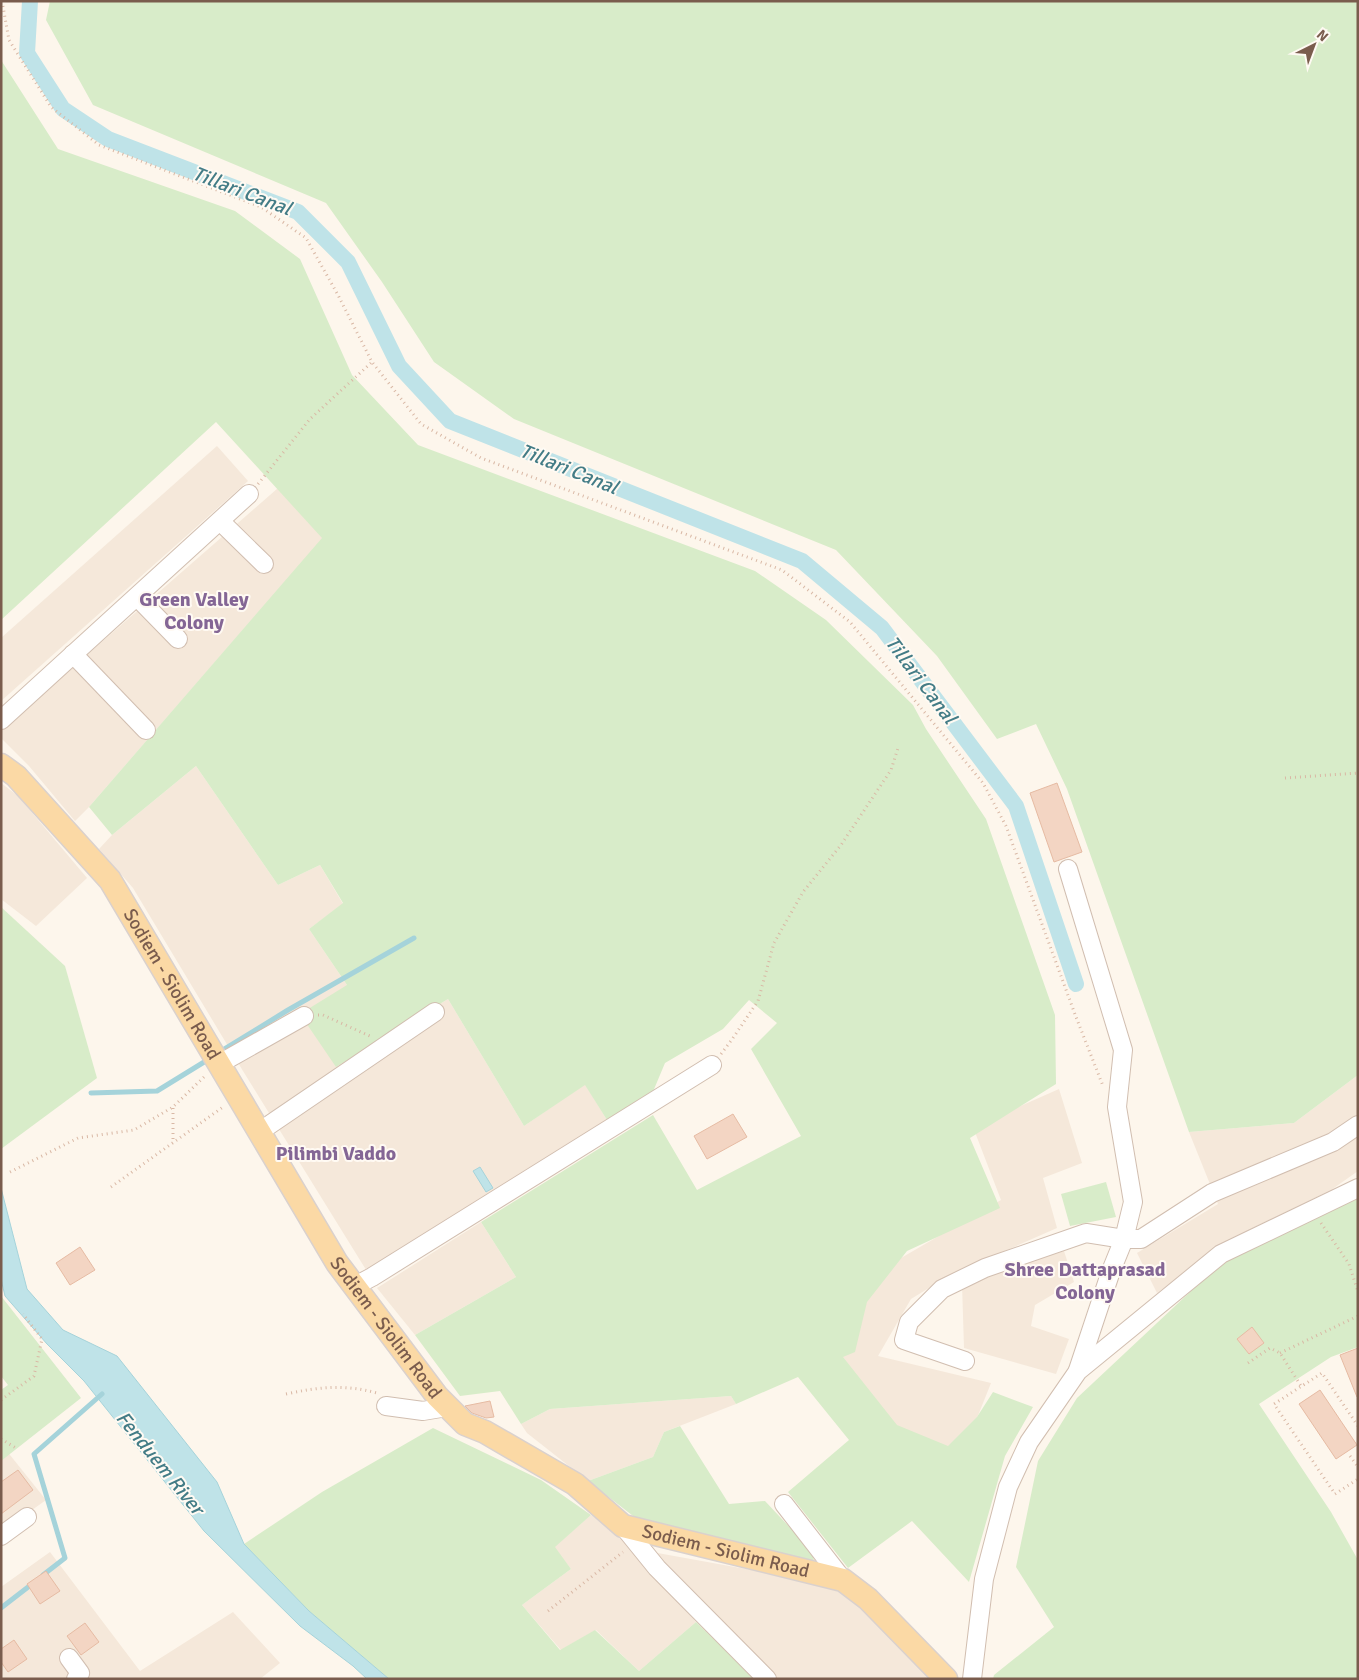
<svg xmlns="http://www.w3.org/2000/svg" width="1359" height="1680" viewBox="0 0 1359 1680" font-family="Signika,sans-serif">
<rect width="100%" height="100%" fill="#fdf6ec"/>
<g fill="#f5e8da">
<polygon points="217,446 248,481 1,701 1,638"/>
<polygon points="278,488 323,538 89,807 75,821 29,766 1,738 1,730"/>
<polygon points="196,766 278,885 320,865 343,904 309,929 347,985 336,1067 448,999 524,1126 585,1084 607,1120 368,1273 243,1071 133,888 99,849 112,835"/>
<polygon points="1,783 18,796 87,878 36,926 1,899"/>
<polygon points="1358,1075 1358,1171 1331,1190 1232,1238 1157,1293 1137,1253 1218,1204 1189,1132 1294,1123"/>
<polygon points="1059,1089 1082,1163 1043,1178 1057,1228 950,1275 911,1299 878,1356 991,1383 963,1453 860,1421 825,1379 852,1308 901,1258 1001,1200 973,1127"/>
<polygon points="481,1222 516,1277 415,1335 377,1288"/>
<polygon points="1064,1251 1074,1282 1035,1305 1031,1326 1069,1339 1056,1374 964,1348 962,1284"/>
<polygon points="731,1396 736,1404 664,1432 653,1457 588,1481 527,1433 521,1424 550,1409"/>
<polygon points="2,1445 46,1500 1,1532 1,1446"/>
<polygon points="591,1515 622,1536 696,1622 639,1671 596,1630 561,1650 522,1605 571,1569 554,1547"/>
<polygon points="50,1552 140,1671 233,1612 280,1663 260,1679 1,1679 1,1587"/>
<polygon points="652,1552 834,1585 860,1605 930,1679 777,1679"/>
</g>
<g fill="#d8ecc9">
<polygon points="50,1 1358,1 1358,1075 1294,1123 1189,1132 1067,789 1036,724 997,739 937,656 836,550 514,419 434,362 382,282 326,203 93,105 46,20"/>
<polygon points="1,60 58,149 235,211 300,259 352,375 418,445 755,571 826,620 913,705 926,729 986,819 1055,1015 1056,1084 970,1138 1000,1208 907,1251 867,1302 855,1352 843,1357 897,1425 948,1446 977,1417 993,1392 1033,1407 1005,1456 969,1582 912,1521 848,1568 788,1492 849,1440 798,1377 736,1404 731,1396 550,1409 521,1424 500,1391 460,1396 415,1335 516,1277 481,1222 653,1115 697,1190 801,1136 751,1049 777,1023 749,1000 723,1029 665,1063 652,1094 607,1120 585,1085 524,1126 448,999 336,1067 300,1014 347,985 309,929 343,903 320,865 278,885 196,766 112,835 89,807 322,538 216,422 1,620"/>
<polygon points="1,907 65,966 97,1078 1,1149"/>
<polygon points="1106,1182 1116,1217 1070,1226 1061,1194"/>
<polygon points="1358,1199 1358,1347 1331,1357 1259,1404 1331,1512 1358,1560 1358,1679 993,1679 994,1675 1054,1627 1016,1567 1038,1461 1077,1398 1238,1247"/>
<polygon points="1,1296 81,1398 1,1461 1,1390 8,1385 1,1376"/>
<polygon points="680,1426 729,1504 765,1501 811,1550 815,1564 637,1519 588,1481 653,1457 664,1432"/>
<polygon points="433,1428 541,1480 591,1515 555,1547 571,1569 522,1605 560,1650 595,1630 639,1671 696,1622 755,1679 389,1679 309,1611 244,1544 322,1492"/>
</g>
<g fill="#bfe3e8" stroke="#a5d3da">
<polygon points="480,1167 493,1188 486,1192 473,1171"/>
<polygon points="1,1188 27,1289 63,1330 117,1356 217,1482 244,1544 309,1611 389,1679 367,1679 353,1666 300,1626 204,1531 84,1381 47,1344 5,1296 1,1279"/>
</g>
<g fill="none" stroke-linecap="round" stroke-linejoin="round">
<g stroke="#a5d3da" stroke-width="5">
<polyline points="218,1053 288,1010 414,938"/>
<polyline points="91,1093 157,1091 209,1059"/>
<polyline points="43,1575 65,1558 34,1454 102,1394"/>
<polyline points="1,1608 32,1584"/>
</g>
<polyline stroke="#bfe3e8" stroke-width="16" points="30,1 27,53 63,109 108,139 298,212 348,262 399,366 450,421 802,561 882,628 1016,806 1076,984"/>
</g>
<g fill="#f3d5c3" stroke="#e6bba3">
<polygon points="1057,783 1082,852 1054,862 1030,793"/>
<polygon points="733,1114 747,1137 707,1159 694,1136"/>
<polygon points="80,1247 95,1270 70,1285 56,1263"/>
<polygon points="1252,1327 1264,1343 1249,1354 1237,1339"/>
<polygon points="1358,1348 1358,1396 1357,1397 1340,1355"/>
<polygon points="1320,1390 1357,1445 1336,1459 1299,1404"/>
<polygon points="490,1401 494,1417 486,1418 472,1413 465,1406"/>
<polygon points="18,1470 33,1490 1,1514 1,1482"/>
<polygon points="46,1571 60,1591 40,1604 27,1584"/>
<polygon points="85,1623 99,1642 81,1655 67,1636"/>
<polygon points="14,1640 27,1659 8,1672 1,1662 1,1649"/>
</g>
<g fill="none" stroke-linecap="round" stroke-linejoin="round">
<g stroke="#d1beb0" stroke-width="20">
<g id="minor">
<polyline points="220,521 264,564"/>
<polyline points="137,597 178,639"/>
<polyline points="73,654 146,730"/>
<polyline points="1,720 249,494"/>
<polyline points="1068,869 1123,1050 1117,1107 1133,1202 1124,1239 1111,1271 1078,1370"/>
<polyline points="219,1064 304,1016"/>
<polyline points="259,1132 435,1012"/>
<polyline points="355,1286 372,1277 712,1065"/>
<polyline points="965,1361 904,1340 909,1322 942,1289 985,1268 1086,1233 1124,1239 1141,1239 1212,1193 1333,1142 1358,1125"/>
<polyline points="386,1406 423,1411 447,1407"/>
<polyline points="784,1504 843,1580"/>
<polyline points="623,1526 657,1568 767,1679"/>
<polyline points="1,1536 27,1517"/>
<polyline points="69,1658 80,1673 76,1679"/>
<polyline points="972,1679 984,1579 1008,1487 1029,1442 1078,1371 1221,1254 1358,1188"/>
</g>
</g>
<g stroke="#dad1cd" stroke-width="25">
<g id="major">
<path id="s1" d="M1 765 16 776 110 880 337 1263 437 1396 465 1424 485 1432 575 1484 623 1526 843 1580 868 1599 946 1679"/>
</g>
</g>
<g stroke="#d9b8a5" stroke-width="3" stroke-dasharray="1 4" stroke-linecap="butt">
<polyline points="2,1 9,40 51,107 99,145 261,207 306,238 338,295 372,362 421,424 481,458 782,570 850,622 983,783 1006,826 1076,1017 1103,1086"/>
<polyline points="258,484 310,419 372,362"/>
<polyline points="1285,778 1358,773"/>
<polyline points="318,1015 323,1015 372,1037"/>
<polyline points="721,1054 733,1038 758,1001 774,943 803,892 841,845 891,770 898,748"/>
<polyline points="173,1108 173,1143"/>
<polyline points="10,1172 78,1138 134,1130 173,1107 206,1075"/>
<polyline points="111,1187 223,1107"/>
<polyline points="1321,1223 1349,1264 1358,1292"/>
<polyline points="1280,1353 1358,1316"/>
<polyline points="1248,1363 1270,1348 1280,1353 1301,1386"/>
<path d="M286 1394C319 1387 344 1384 377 1393"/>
<polyline points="1,1400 34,1376 42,1339 23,1314"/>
<polyline points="1358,1426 1322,1373 1274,1404 1335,1494 1358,1479"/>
<polyline points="1,1439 16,1448"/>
<polyline points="1350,1456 1358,1467"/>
<polyline points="548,1611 623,1552"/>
</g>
<use href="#minor" stroke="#fff" stroke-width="18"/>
<use href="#major" stroke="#fbd9a5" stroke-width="22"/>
</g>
<g text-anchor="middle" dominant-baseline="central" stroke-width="4" stroke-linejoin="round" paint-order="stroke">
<g font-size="19" fill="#7a5c4d" stroke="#fffaf3">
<text stroke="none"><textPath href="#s1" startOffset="280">Sodiem - Siolim Road</textPath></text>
<text stroke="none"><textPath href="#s1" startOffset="685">Sodiem - Siolim Road</textPath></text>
<text stroke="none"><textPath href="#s1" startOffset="1105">Sodiem - Siolim Road</textPath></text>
</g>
<g font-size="20" font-style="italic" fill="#437c86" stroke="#fffaf3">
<text transform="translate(242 191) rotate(21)">Tillari Canal</text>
<text transform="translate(569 469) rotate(22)">Tillari Canal</text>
<text transform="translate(921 680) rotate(53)">Tillari Canal</text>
<text transform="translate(160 1463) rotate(51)">Fenduem River</text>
</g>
<g font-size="20" font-weight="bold" fill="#846695" stroke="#fffaf3">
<text x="194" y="599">Green Valley<tspan x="194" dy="23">Colony</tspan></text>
<text x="336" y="1153">Pilimbi Vaddo</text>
<text x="1085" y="1269">Shree Dattaprasad<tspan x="1085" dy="23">Colony</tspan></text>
</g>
</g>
<rect width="1359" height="1680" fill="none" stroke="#7a5c4d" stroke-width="5"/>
<g transform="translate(1314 45) rotate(42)" stroke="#fffaf3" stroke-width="4" paint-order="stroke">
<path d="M0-4L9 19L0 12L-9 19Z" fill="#7a5c4d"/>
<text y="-8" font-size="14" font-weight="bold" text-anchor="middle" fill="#7a5c4d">N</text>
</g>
</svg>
